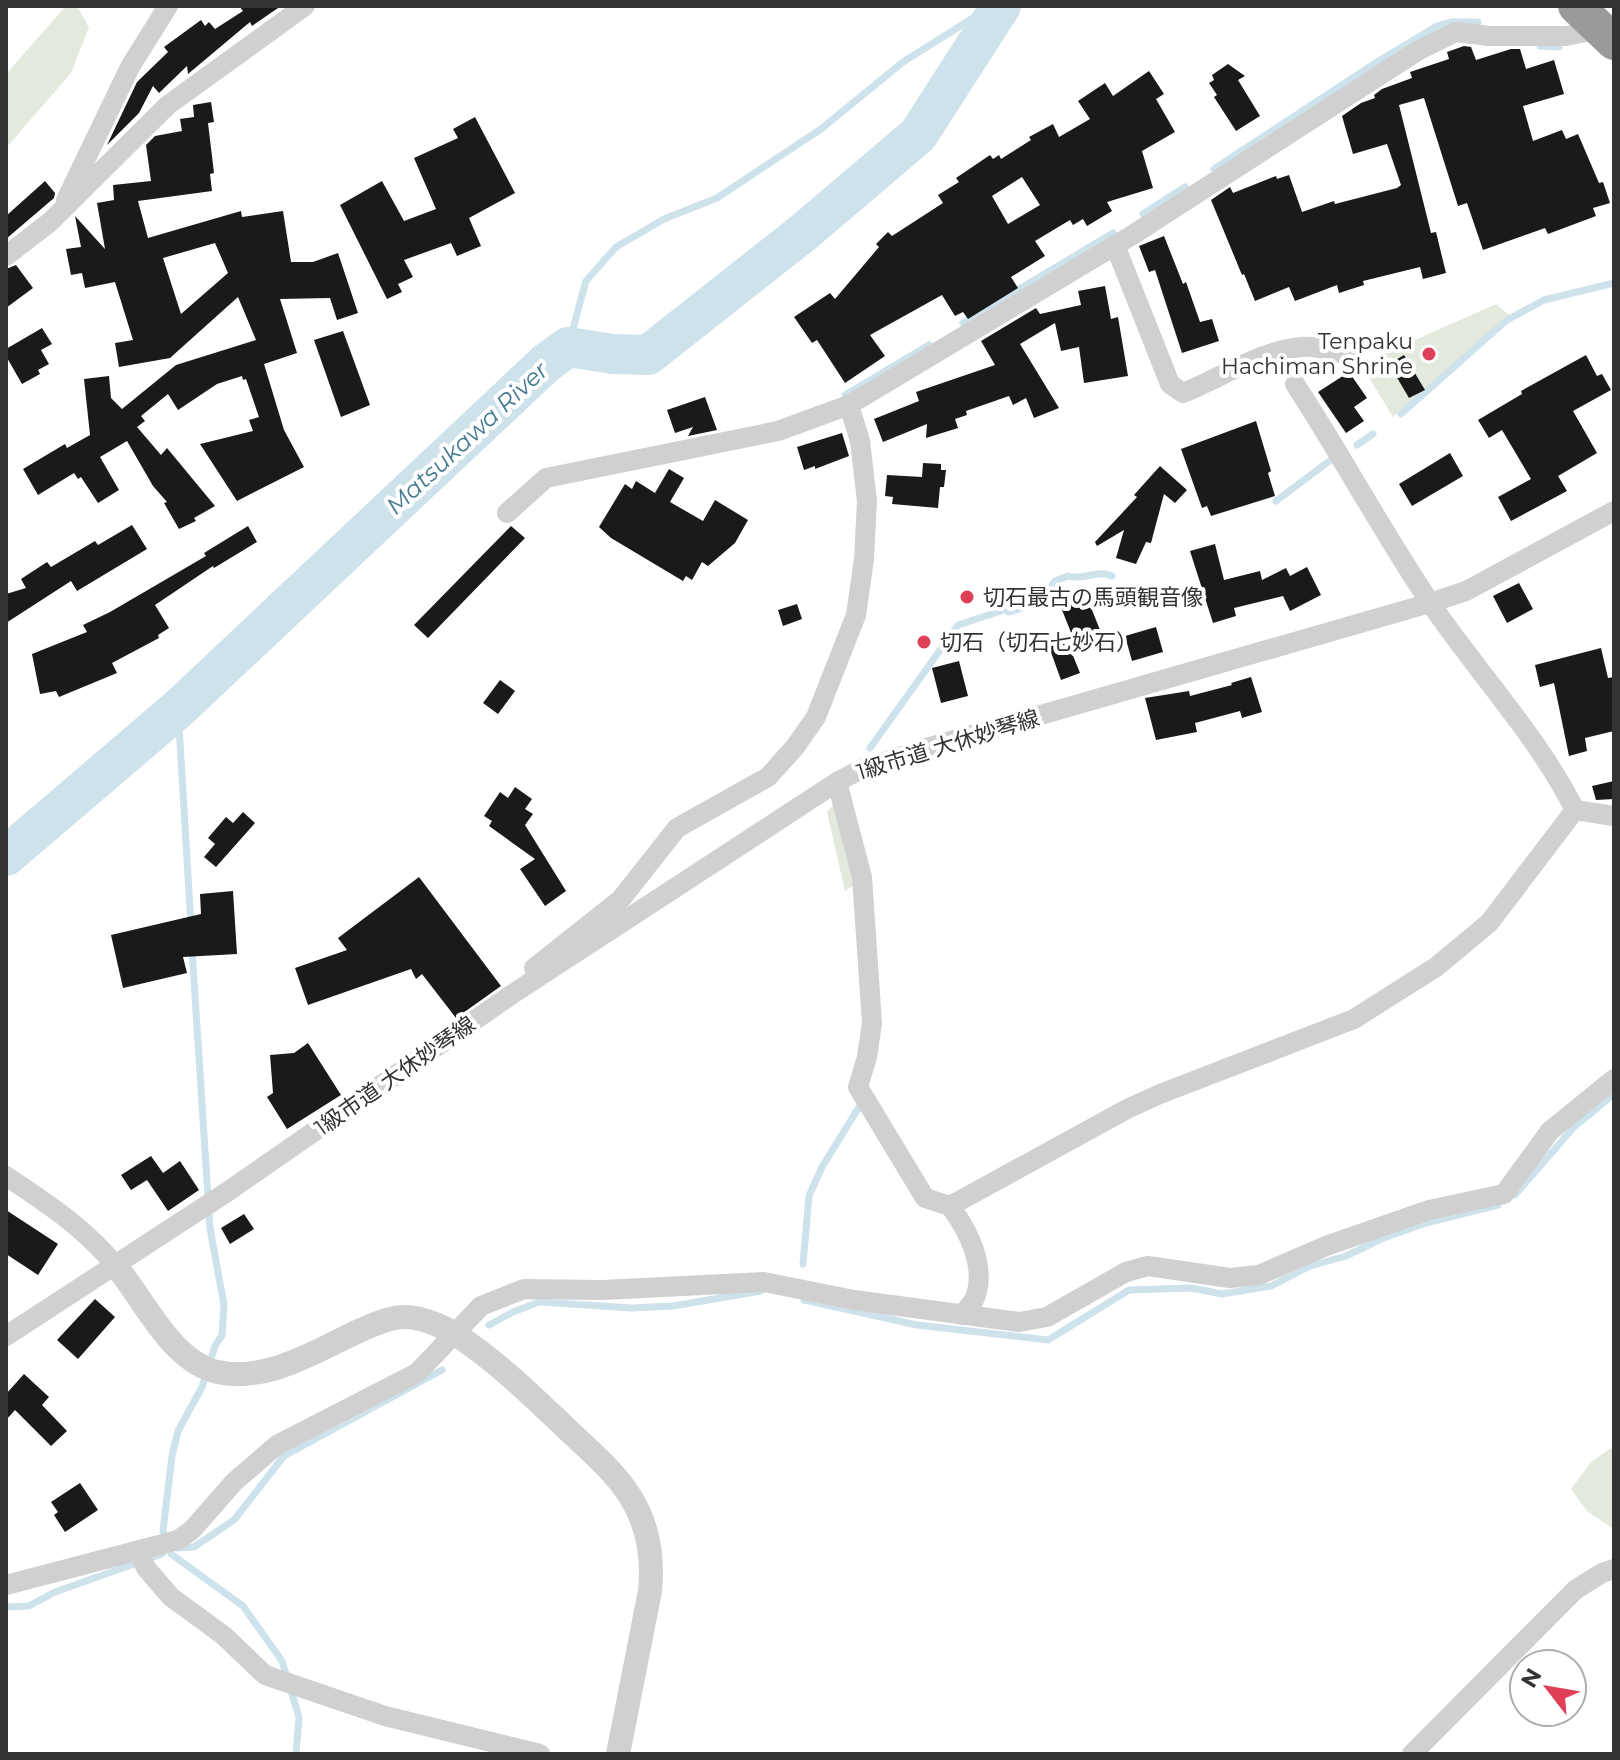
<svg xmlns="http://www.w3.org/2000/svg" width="1620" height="1760" viewBox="0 0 1620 1760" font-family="Montserrat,'Noto Sans JP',sans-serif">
<rect width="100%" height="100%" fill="#fff"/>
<g fill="#e3e9dc">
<polygon points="66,6 77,6 89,27 71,73 6,148 6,74"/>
<polygon points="1496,304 1510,316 1393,417 1361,364"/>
<polygon points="836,802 856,884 845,891 827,812"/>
<polygon points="1611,1448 1614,1453 1614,1529 1587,1511 1571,1489 1591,1462"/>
</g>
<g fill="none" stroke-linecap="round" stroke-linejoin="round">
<g stroke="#cde2eb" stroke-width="7">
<polyline points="1540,46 1559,47"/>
<polyline points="1214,169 1377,62 1437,26 1451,22 1478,22"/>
<polyline points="1143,214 1185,187"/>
<polyline points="963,323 1113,233"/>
<polyline points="568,347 586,281 616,247 664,219 717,198 821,129 903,62 992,6"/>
<polyline points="845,395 929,345"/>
<polyline points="1401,414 1507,320 1544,300 1614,283"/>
<polyline points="1357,445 1373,434"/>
<polyline points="1276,501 1332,459"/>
<polyline points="178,709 191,925"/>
<path d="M870 748 958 625 1004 610 1009 612 1029 606 1043 598 1055 581 1068 576C1083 581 1098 569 1112 576"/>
<polyline points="1515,1195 1574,1127 1614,1094"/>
<polyline points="803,1264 809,1196 822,1167 859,1107"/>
<polyline points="804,1300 917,1325 1048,1340 1129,1290 1191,1288 1222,1294 1271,1286 1310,1266 1346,1256 1381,1239 1426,1223 1498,1205"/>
<polyline points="489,1325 513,1312 539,1302 632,1308 673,1306 761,1291"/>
<polyline points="166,1539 163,1531 172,1456 178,1431 202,1387 215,1346 222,1335 224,1305 210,1228 192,949"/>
<polyline points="177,1548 194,1547 234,1520 284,1456 442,1370"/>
<polyline points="171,1554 243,1606 282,1661 299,1717 296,1754"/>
<polyline points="6,1607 29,1606 55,1592 162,1554"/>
</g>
<polyline stroke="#cde2eb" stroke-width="40" points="6,856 178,709 546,363 568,347 613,354 648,355 804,232 918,135 1001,6"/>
</g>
<g fill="#1a1a1a" fill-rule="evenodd">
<polygon points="239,6 281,6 252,26 250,22 188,74 187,66 159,93 153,86 139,113 107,145 137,82 168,52 164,47 201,20 205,26 209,22 215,29 243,11"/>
<polygon points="1464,46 1471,47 1476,60 1511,49 1520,49 1526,69 1554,60 1564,94 1523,106 1533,141 1562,130 1566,139 1578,134 1599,183 1603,182 1610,203 1593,208 1596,216 1548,234 1545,228 1483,250 1467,203 1458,206 1424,98 1399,105 1431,233 1436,232 1446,273 1423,279 1420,267 1363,281 1364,285 1339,293 1337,285 1295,301 1289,287 1255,301 1244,274 1242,275 1211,200 1230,187 1233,193 1276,176 1277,179 1289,175 1302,212 1334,201 1335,204 1397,188 1401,185 1387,144 1353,154 1342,116 1361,103 1375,98 1374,95 1382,89 1412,78 1410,72 1449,59 1447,52"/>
<polygon points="1228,64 1245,76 1238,80 1260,116 1236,131 1214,97 1217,95 1209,83 1214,80 1212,75"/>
<path d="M1149 71 1164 94 1156 99 1175 132 1142 151 1153 188 1107 202 1112 211 1087 226 1083 219 1073 225 1070 220 1035 241 1045 256 1011 277 1018 288 968 319 963 312 955 316 942 295 870 335 885 356 845 383 817 340 812 343 794 317 830 293 835 299 879 247 876 244 888 232 892 236 943 203 938 195 959 182 956 178 990 155 993 159 999 155 1001 159 1031 140 1029 137 1053 124 1059 137 1090 119 1078 101 1105 83 1113 96ZM1022 177 1040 205 1008 224 992 196Z"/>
<path d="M211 102 214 122 208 123 214 173 210 174 212 191 138 201 148 238 241 211 242 217 283 211 291 262H313L338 253 358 313 337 320 330 298 280 299 297 353 264 364 284 430 304 467 237 501 200 444 253 431 249 420 259 417 246 379 243 380 242 376 217 384 178 410 168 394 141 416 145 421 137 427 161 455 167 448 215 506 194 518 196 521 179 529 164 503 167 502 153 486 127 441 100 457 119 490 98 503 81 477 78 479 74 473 38 495 23 469 65 444 67 448 90 435 84 379 109 376 111 398 122 409 176 365 256 340 238 297 170 358 119 367 115 343 133 340 115 282 85 288 82 273 71 275 66 249 81 247 75 216 105 249 97 203 114 200 113 185 151 181 146 145 155 136 182 131 180 119 194 117 193 105ZM215 243 228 273 181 314 163 258Z"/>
<polygon points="475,117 515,193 469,218 481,246 457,256 451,243 404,260 413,277 398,284 402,292 387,299 340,205 382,181 404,221 436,209 414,158 458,138 453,129"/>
<polygon points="45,181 55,193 54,198 6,239 6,216"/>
<polygon points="1164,236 1183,284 1186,282 1200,322 1212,319 1219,341 1182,353 1155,270 1149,272 1139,246"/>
<polygon points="16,265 33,288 6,308 6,269"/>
<polygon points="1105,286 1111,319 1118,317 1128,376 1084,383 1079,347 1061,351 1055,323 1020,344 1059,408 1034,418 1026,398 1013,405 1009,396 966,411 967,415 955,419 958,428 926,438 927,424 883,442 874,419 919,401 916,392 995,365 981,341 1036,308 1040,314 1081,305 1078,291"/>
<polygon points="42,328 52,344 41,350 49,364 38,370 40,374 22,384 6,356 6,349"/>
<polygon points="343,331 370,405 341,417 314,340"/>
<polygon points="1404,355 1425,390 1409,398 1389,364"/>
<polygon points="1586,355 1597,376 1602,374 1611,390 1573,411 1597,453 1558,476 1567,491 1511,521 1498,497 1531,479 1502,430 1489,438 1478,420 1522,394 1521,391"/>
<polygon points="1349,372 1367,398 1354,407 1364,421 1346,433 1318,392"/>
<polygon points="705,397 717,430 688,436 693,427 675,433 667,410"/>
<polygon points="1256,421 1271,471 1268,473 1275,496 1211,516 1207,506 1202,508 1181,449"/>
<polygon points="842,433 849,456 815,469 815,466 804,470 797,447"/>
<polygon points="1450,453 1463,476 1412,506 1399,484"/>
<polygon points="923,463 941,464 941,470 946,470 944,487 940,487 938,508 892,504 893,497 885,496 887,475 922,477"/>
<polygon points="1160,466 1187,490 1175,503 1164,494 1151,543 1146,542 1136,564 1116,558 1124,530 1097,546 1095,542 1137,497 1134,495"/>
<polygon points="669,469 684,478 670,502 703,521 715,500 748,520 735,543 708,566 702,562 692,580 686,576 683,581 611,538 599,527 625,484 632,489 636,481 655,493"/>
<polygon points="132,525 147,549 77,591 71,581 6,623 6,594 26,588 21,579 47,562 51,567 95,541 98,545"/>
<polygon points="248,526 257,542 214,568 213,566 155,605 169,628 158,635 159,638 112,663 117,673 59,697 56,691 40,694 32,654 87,632 83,625 110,612 206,556 204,553"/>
<polygon points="511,526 525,538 428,638 414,625"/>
<polygon points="1215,544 1224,580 1260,571 1262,580 1286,568 1290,576 1307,567 1321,595 1290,611 1283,596 1234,608 1236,616 1213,623 1190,551"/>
<polygon points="1519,583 1533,609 1507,623 1493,596"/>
<polygon points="1086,595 1104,640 1072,653 1080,673 1061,680 1048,644 1072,635 1060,605"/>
<polygon points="797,604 802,619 783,626 778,610"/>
<polygon points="1156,627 1163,652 1132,661 1125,636"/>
<polygon points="1601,648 1608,678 1614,677 1614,731 1585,738 1587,751 1569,756 1554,683 1540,687 1535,665"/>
<polygon points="959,661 968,696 941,703 932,668"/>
<polygon points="1251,677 1262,712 1242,718 1240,711 1195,723 1197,732 1156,740 1145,698 1189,691 1190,696 1232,685 1231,683"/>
<polygon points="500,680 515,691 498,714 483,703"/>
<polygon points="1614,781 1614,799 1596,800 1592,786"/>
<polygon points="515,787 532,799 525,809 533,814 525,825 566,891 545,906 520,869 535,859 489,826 492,821 484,816 500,792 508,798"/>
<polygon points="243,812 255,823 216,867 204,857 215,844 208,838 226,817 233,823"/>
<polygon points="419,877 501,986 456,1018 422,974 416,979 411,969 308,1005 295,968 347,950 338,938"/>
<polygon points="233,891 237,954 183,957 187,973 123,988 111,935 201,914 200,894"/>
<polygon points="308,1043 341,1095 287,1129 267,1097 273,1093 270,1055 294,1053"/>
<polygon points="151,1156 163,1173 180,1161 199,1190 168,1211 147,1180 131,1190 121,1175"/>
<polygon points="6,1210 58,1244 38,1275 6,1254"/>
<polygon points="244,1214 254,1229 230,1244 221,1228"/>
<polygon points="95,1299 115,1317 78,1359 57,1340"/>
<polygon points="24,1374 49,1397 42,1405 67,1431 51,1446 15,1410 6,1420 6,1394"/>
<polygon points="80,1483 98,1510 65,1532 54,1515 58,1512 51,1502"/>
</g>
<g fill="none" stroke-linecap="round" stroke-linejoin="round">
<g stroke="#d0d0d0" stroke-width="20">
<polyline points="66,200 130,67 168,6"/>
<path d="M1115 245 1170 384 1183 393C1222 378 1258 351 1301 347 1316 345 1335 352 1351 355"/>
<polyline points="6,256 50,222 168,105 305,6"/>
<path d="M1295 384C1342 456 1383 533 1431 604 1478 673 1537 735 1575 810"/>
<polyline points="507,513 546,478 778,431 849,405 1134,234 1419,50 1456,32 1489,36 1566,36 1606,28"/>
<polyline points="837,782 862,877 872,1023 867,1057 858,1087 925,1198 950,1206 1127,1109 1160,1094 1354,1019 1436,967 1489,923 1575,810"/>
<polyline points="1575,810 1614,816"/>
<polyline points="534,968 621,899 677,828 768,777 795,747 816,717 856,615 864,559 867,501 860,441 849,405"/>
<path d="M6 1176C46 1203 84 1227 115 1265"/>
<path d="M950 1206C968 1230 988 1268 974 1300 971 1305 966 1310 962 1315"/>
<polyline points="6,1336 227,1192 511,995 837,782 860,770 933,746 1430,603 1466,591 1614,511"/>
<polyline points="139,1552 146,1568 171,1597 223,1635 265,1675 385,1716 540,1754"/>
<polyline points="6,1585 178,1540 192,1530 234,1482 277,1445 417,1373 481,1306 524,1289 603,1290 764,1282 854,1300 1019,1322 1047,1317 1126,1272 1148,1266 1230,1278 1259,1275 1326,1246 1429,1210 1504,1194 1550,1131 1614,1079"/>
<polyline points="1412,1754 1575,1590 1602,1573 1614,1569"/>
</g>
<path stroke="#d0d0d0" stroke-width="24" d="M115 1265C144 1299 171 1362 218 1372 267 1383 317 1350 361 1330 375 1324 392 1316 407 1317 424 1318 445 1327 458 1336 499 1363 534 1398 569 1431 592 1453 619 1475 634 1503 649 1530 653 1561 650 1591L618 1754"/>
<polyline stroke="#9a9a9a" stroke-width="36" points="1576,6 1614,42"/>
</g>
<g fill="#df3f57" stroke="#fff" stroke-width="3">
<circle cx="1429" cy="354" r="8"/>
<circle cx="967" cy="597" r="8"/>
<circle cx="924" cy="642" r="8"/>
</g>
<g text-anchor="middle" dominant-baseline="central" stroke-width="8" stroke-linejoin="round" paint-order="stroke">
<g font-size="22" fill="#333" stroke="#fff" text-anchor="start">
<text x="1413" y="341" text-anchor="end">Tenpaku<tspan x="1413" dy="25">Hachiman Shrine</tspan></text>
<text x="983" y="597">切石最古の馬頭観音像</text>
<text x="940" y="642">切石（切石七妙石）</text>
</g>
<g font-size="22" fill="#333" stroke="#fff">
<text transform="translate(948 745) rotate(-17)">1級市道 大休妙琴線</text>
<text transform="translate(395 1076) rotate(-35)">1級市道 大休妙琴線</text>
</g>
<g font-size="24" font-style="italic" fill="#427a93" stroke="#fff">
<text transform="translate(467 438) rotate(-43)">Matsukawa River</text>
</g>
</g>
<rect width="1620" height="1760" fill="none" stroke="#333333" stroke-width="16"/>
<g transform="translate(1548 1688) rotate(301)"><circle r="38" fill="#ffffff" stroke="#adadad" stroke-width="2"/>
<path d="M0-6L14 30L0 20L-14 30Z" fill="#df3f57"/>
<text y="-12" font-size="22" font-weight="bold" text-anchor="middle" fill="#333333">N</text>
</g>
</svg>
